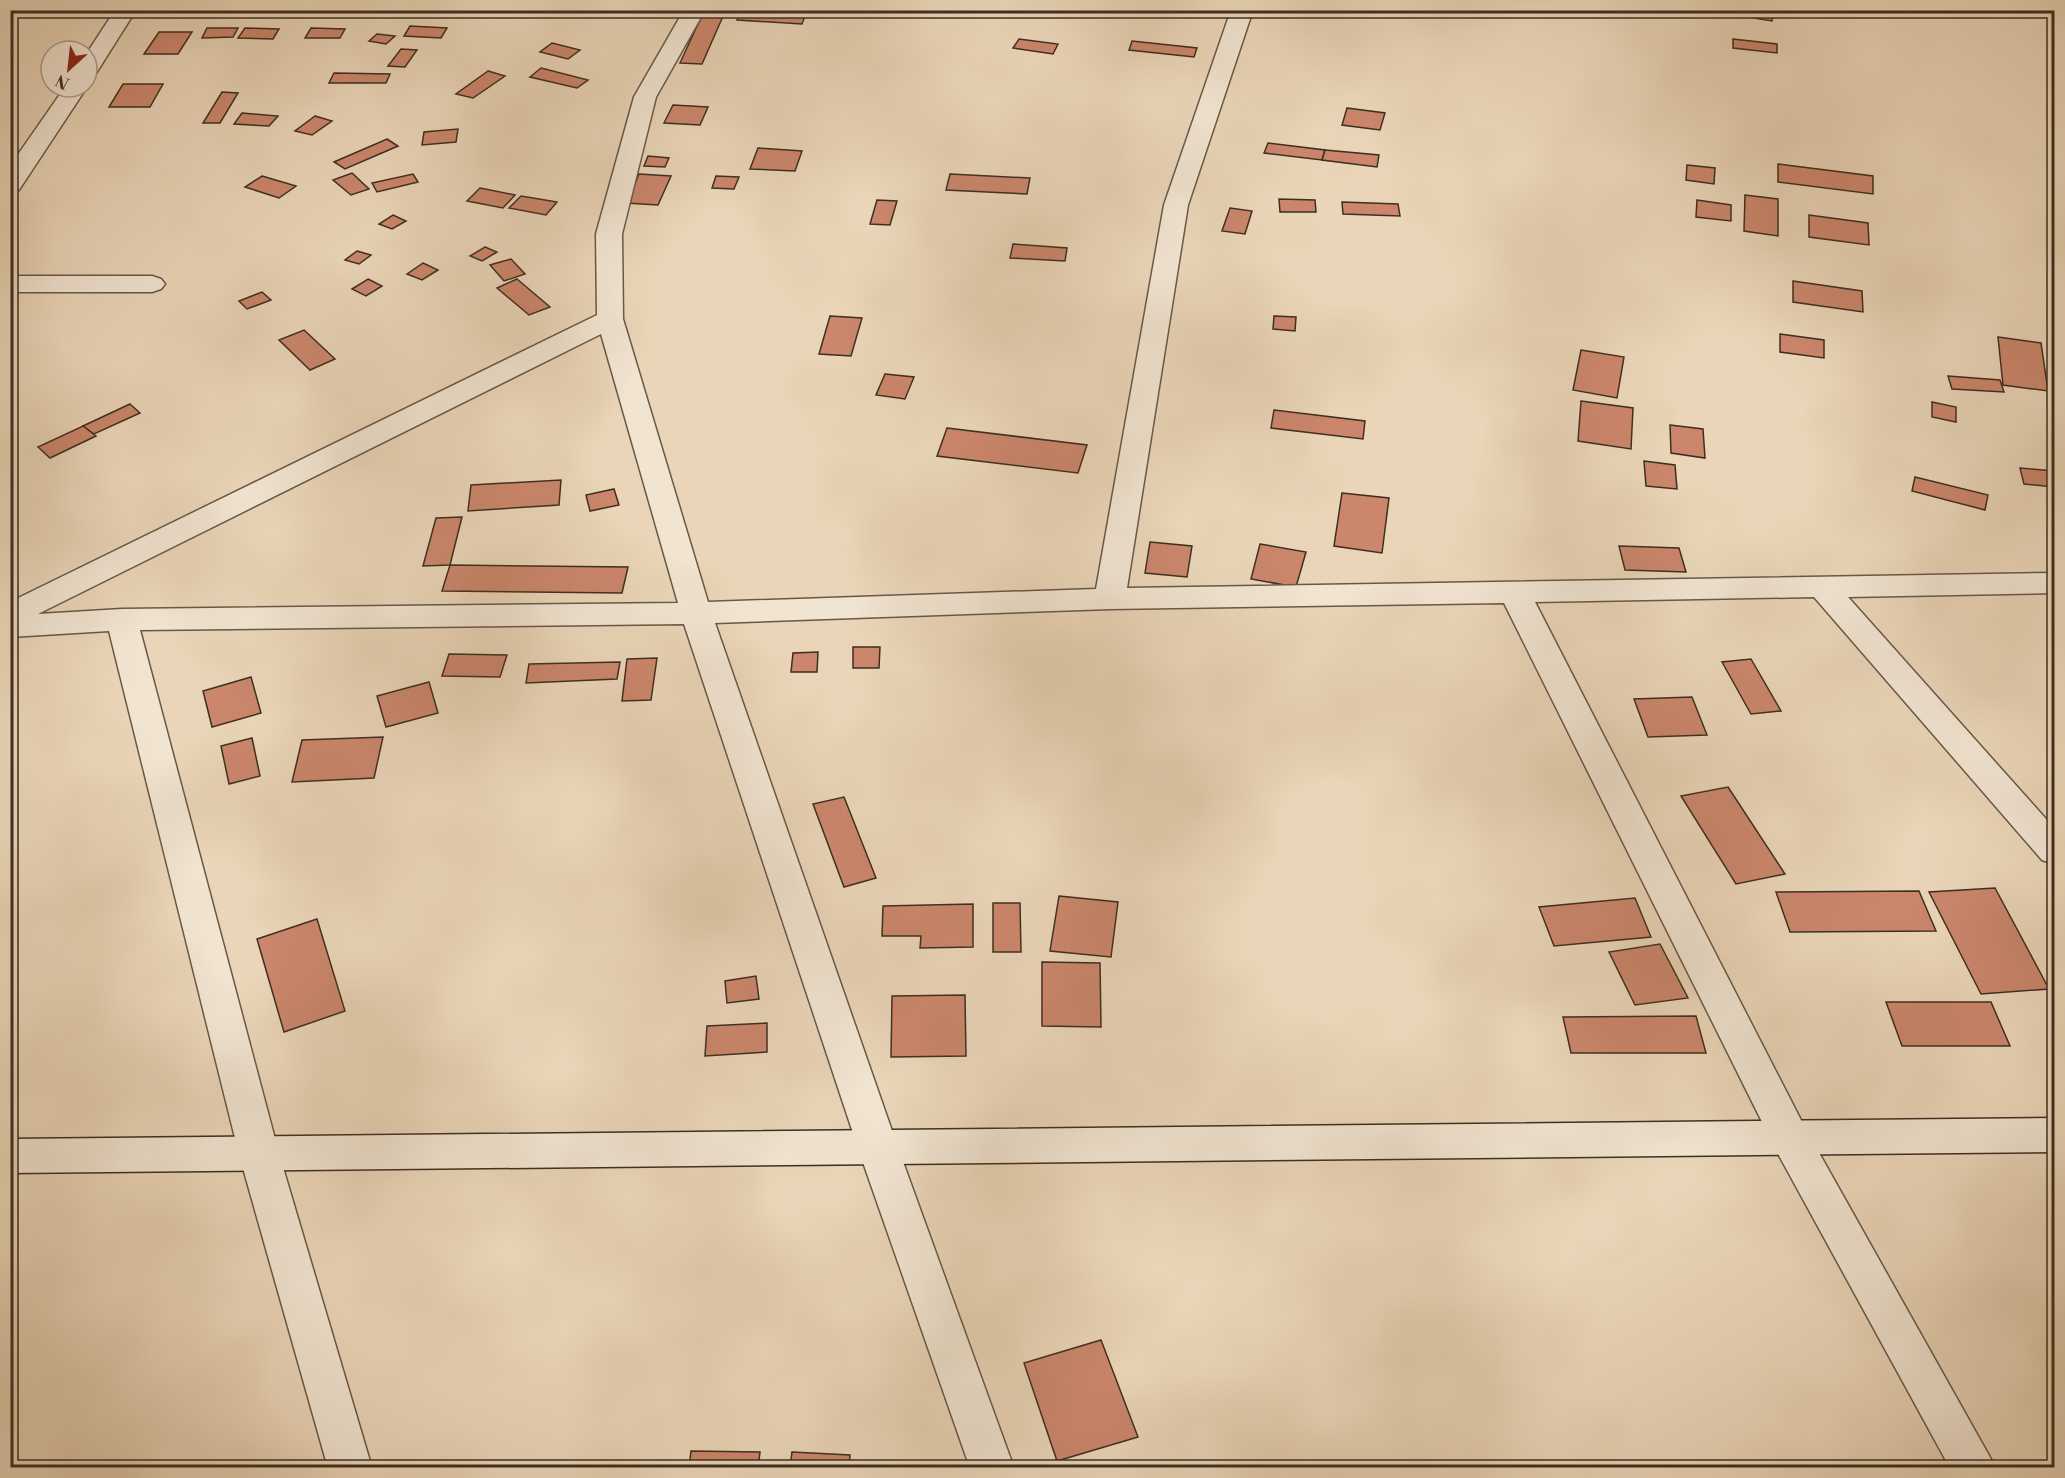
<svg xmlns="http://www.w3.org/2000/svg" width="2065" height="1478" viewBox="0 0 2065 1478" font-family="'Libre Bodoni',serif">
<rect width="100%" height="100%" fill="#ead5b8"/>
<filter id="stains"><feTurbulence type="fractalNoise" baseFrequency=".00333" numOctaves="4"/><feColorMatrix values="0 0 0 0 .2 0 0 0 0 .09 0 0 0 0 .02 0 0 0 .5 -.17"/></filter>
<radialGradient id="worn" r=".72"><stop offset=".6" stop-color="#630" stop-opacity="0"/><stop offset="1" stop-color="#630" stop-opacity=".3"/></radialGradient>
<g fill="#cb866c" stroke="#3d2f21" stroke-width="1.5">
<polygon points="1735,10 1755,10 1773,13 1772,21 1734,15"/>
<polygon points="740,12 805,16 802,24 737,20"/>
<polygon points="703,13 724,14 702,64 680,63"/>
<polygon points="410,26 447,28 441,38 404,36"/>
<polygon points="207,28 238,28 233,37 202,38"/>
<polygon points="245,28 279,29 273,39 238,38"/>
<polygon points="311,28 345,29 340,38 305,38"/>
<polygon points="159,32 192,32 178,54 144,54"/>
<polygon points="377,34 395,36 386,44 369,41"/>
<polygon points="1019,39 1058,44 1053,54 1013,48"/>
<polygon points="1733,39 1777,44 1777,53 1733,48"/>
<polygon points="1132,41 1197,48 1194,57 1129,50"/>
<polygon points="552,43 580,50 568,59 540,52"/>
<polygon points="401,49 417,50 405,67 388,66"/>
<polygon points="541,68 588,80 577,88 530,77"/>
<polygon points="488,71 505,76 473,98 456,94"/>
<polygon points="334,73 390,74 386,83 329,83"/>
<polygon points="123,84 163,84 150,107 109,107"/>
<polygon points="222,92 238,93 220,123 203,123"/>
<polygon points="673,105 708,107 700,125 664,123"/>
<polygon points="1347,108 1385,113 1380,130 1342,125"/>
<polygon points="242,113 278,116 269,126 234,124"/>
<polygon points="315,116 332,121 312,135 295,131"/>
<polygon points="458,129 456,142 422,145 424,132"/>
<polygon points="387,139 398,146 345,169 334,162"/>
<polygon points="1268,143 1325,150 1322,160 1264,153"/>
<polygon points="758,148 802,151 795,171 750,169"/>
<polygon points="1325,150 1379,155 1377,167 1322,160"/>
<polygon points="648,156 669,158 665,167 644,166"/>
<polygon points="1778,164 1873,176 1873,194 1778,182"/>
<polygon points="1687,165 1715,168 1714,184 1686,180"/>
<polygon points="352,173 369,189 351,195 333,180"/>
<polygon points="413,174 418,182 377,192 372,183"/>
<polygon points="639,174 671,176 658,205 626,203"/>
<polygon points="950,174 1030,178 1027,194 946,190"/>
<polygon points="262,176 296,186 279,198 245,187"/>
<polygon points="716,176 739,177 734,189 712,188"/>
<polygon points="480,188 515,195 503,208 467,201"/>
<polygon points="1745,195 1778,199 1778,236 1744,231"/>
<polygon points="521,196 557,202 546,215 509,208"/>
<polygon points="1279,199 1315,200 1316,212 1280,212"/>
<polygon points="877,200 897,201 890,225 870,224"/>
<polygon points="1697,200 1731,205 1731,221 1696,217"/>
<polygon points="1342,202 1398,204 1400,216 1343,214"/>
<polygon points="1230,208 1252,211 1245,234 1222,231"/>
<polygon points="393,215 406,221 392,229 379,224"/>
<polygon points="1809,215 1868,223 1869,245 1809,237"/>
<polygon points="1013,244 1067,248 1065,261 1010,258"/>
<polygon points="485,247 497,252 482,261 470,256"/>
<polygon points="357,251 371,255 359,264 345,260"/>
<polygon points="511,259 525,274 504,281 490,265"/>
<polygon points="423,263 438,270 422,280 407,274"/>
<polygon points="368,279 382,286 366,296 352,289"/>
<polygon points="517,279 550,307 529,315 497,288"/>
<polygon points="1793,281 1862,291 1863,312 1793,302"/>
<polygon points="262,292 271,300 247,309 239,301"/>
<polygon points="830,316 862,318 851,356 819,354"/>
<polygon points="1274,316 1296,317 1295,331 1273,329"/>
<polygon points="304,330 335,359 310,370 279,340"/>
<polygon points="1780,334 1824,340 1824,358 1780,352"/>
<polygon points="1998,337 2041,343 2048,391 2003,385"/>
<polygon points="1581,350 1624,357 1617,398 1573,390"/>
<polygon points="885,374 914,377 905,399 876,395"/>
<polygon points="1948,376 2000,380 2004,392 1952,389"/>
<polygon points="1581,401 1633,408 1631,449 1578,441"/>
<polygon points="1932,402 1956,407 1956,422 1932,417"/>
<polygon points="130,404 140,413 94,434 83,426"/>
<polygon points="1274,410 1365,421 1363,439 1271,428"/>
<polygon points="1670,425 1703,429 1705,458 1671,453"/>
<polygon points="83,426 96,436 50,458 38,447"/>
<polygon points="947,428 1087,445 1078,473 937,456"/>
<polygon points="1644,461 1675,465 1677,489 1646,486"/>
<polygon points="2020,468 2054,471 2054,487 2024,484"/>
<polygon points="1915,477 1988,495 1985,510 1912,491"/>
<polygon points="561,480 559,505 468,511 471,485"/>
<polygon points="614,489 619,505 590,511 586,495"/>
<polygon points="1342,493 1389,498 1382,553 1334,546"/>
<polygon points="462,517 450,565 423,566 436,518"/>
<polygon points="1150,542 1192,546 1187,577 1145,573"/>
<polygon points="1260,544 1306,552 1296,587 1251,579"/>
<polygon points="1619,546 1679,548 1686,572 1625,570"/>
<polygon points="450,565 628,567 622,593 442,591"/>
<polygon points="853,647 880,647 879,668 853,668"/>
<polygon points="818,652 817,672 791,672 793,653"/>
<polygon points="449,654 507,655 500,677 442,676"/>
<polygon points="657,658 651,700 622,701 627,659"/>
<polygon points="1751,659 1781,711 1751,714 1722,662"/>
<polygon points="620,662 617,679 526,683 529,664"/>
<polygon points="251,677 261,713 212,727 203,691"/>
<polygon points="429,682 438,713 386,727 377,696"/>
<polygon points="1692,697 1707,735 1648,737 1634,699"/>
<polygon points="383,737 374,778 292,782 302,740"/>
<polygon points="252,738 260,776 229,784 221,746"/>
<polygon points="1728,787 1785,874 1736,884 1681,796"/>
<polygon points="844,797 876,878 844,887 813,804"/>
<polygon points="1995,888 2049,989 1981,994 1929,892"/>
<polygon points="1919,891 1936,931 1790,932 1776,892"/>
<polygon points="1059,896 1118,902 1111,957 1050,951"/>
<polygon points="1635,898 1651,937 1554,946 1539,907"/>
<polygon points="993,903 1020,903 1021,952 993,952"/>
<polygon points="973,904 973,947 920,948 921,936 882,936 883,906"/>
<polygon points="317,919 345,1011 284,1032 257,939"/>
<polygon points="1660,944 1688,998 1635,1005 1609,952"/>
<polygon points="1042,962 1100,963 1101,1027 1042,1026"/>
<polygon points="756,976 759,999 727,1003 725,981"/>
<polygon points="965,995 966,1056 891,1057 892,996"/>
<polygon points="1886,1002 1991,1002 2010,1046 1902,1046"/>
<polygon points="1696,1016 1706,1053 1571,1053 1563,1017"/>
<polygon points="767,1023 767,1052 705,1056 707,1026"/>
<polygon points="1101,1340 1138,1437 1057,1461 1024,1363"/>
<polygon points="691,1451 760,1452 758,1468 689,1468"/>
<polygon points="792,1452 850,1455 849,1468 790,1468"/>
</g>
<g fill="none" stroke-linecap="round" stroke-linejoin="round">
<g stroke="#685847" stroke-width="3">
<g id="street">
<polygon points="115,10 136,10 95,75 87,77 87,53"/>
<path d="M684 10H705L656 97 622 234 623 319 708 602 1096 589 1164 205 1231 10H1253L1188 205 1127 588 2054 573V593L1848 597 2054 828V864L2042 860 1814 597 1535 602 1804 1126 1996 1468H1950L1776 1150 1504 603 1110 609 715 623 898 1148 1014 1468H970L858 1148 684 624 140 630 279 1154 372 1468H328L239 1154 109 631 10 637V602L597 315 596 234 634 97ZM601 334 678 603 122 609 38 614Z"/>
<polygon points="65,87 87,87 19,190 10,192 10,166"/>
<polygon points="10,276 152,276 161,279 165,284 161,289 152,292 10,292"/>
</g>
</g>
<g stroke="#3d2f21" stroke-width="3">
<polygon id="secondary" points="2054,1118 2054,1152 10,1173 10,1139"/>
</g>
<use href="#street" fill="#f1e4d1" fill-rule="evenodd"/>
<use href="#secondary" fill="#f1e4d1" fill-rule="evenodd"/>
</g>
<rect width="2065" height="1478" fill="none" stroke="#ead5b8" stroke-width="36"/>
<rect x="12" y="12" width="2041" height="1454" fill="none" stroke="#3d2f21" stroke-width="3"/>
<rect x="18" y="18" width="2029" height="1442" fill="none" stroke="#3d2f21" stroke-width="1.5"/>
<g transform="translate(69 69) rotate(207)"><circle r="28" fill="#f1e4d1" stroke="#a99c8b" stroke-width="1.5"/>
<path d="M0-4.5L10 22L0 15L-10 22Z" fill="#8f2418"/>
<text y="-9" font-size="16" font-weight="bold" text-anchor="middle" fill="#3d2f21">N</text>
</g>
<rect width="100%" height="100%" filter="url(#stains)"/>
<rect width="100%" height="100%" fill="url(#worn)"/>
</svg>
